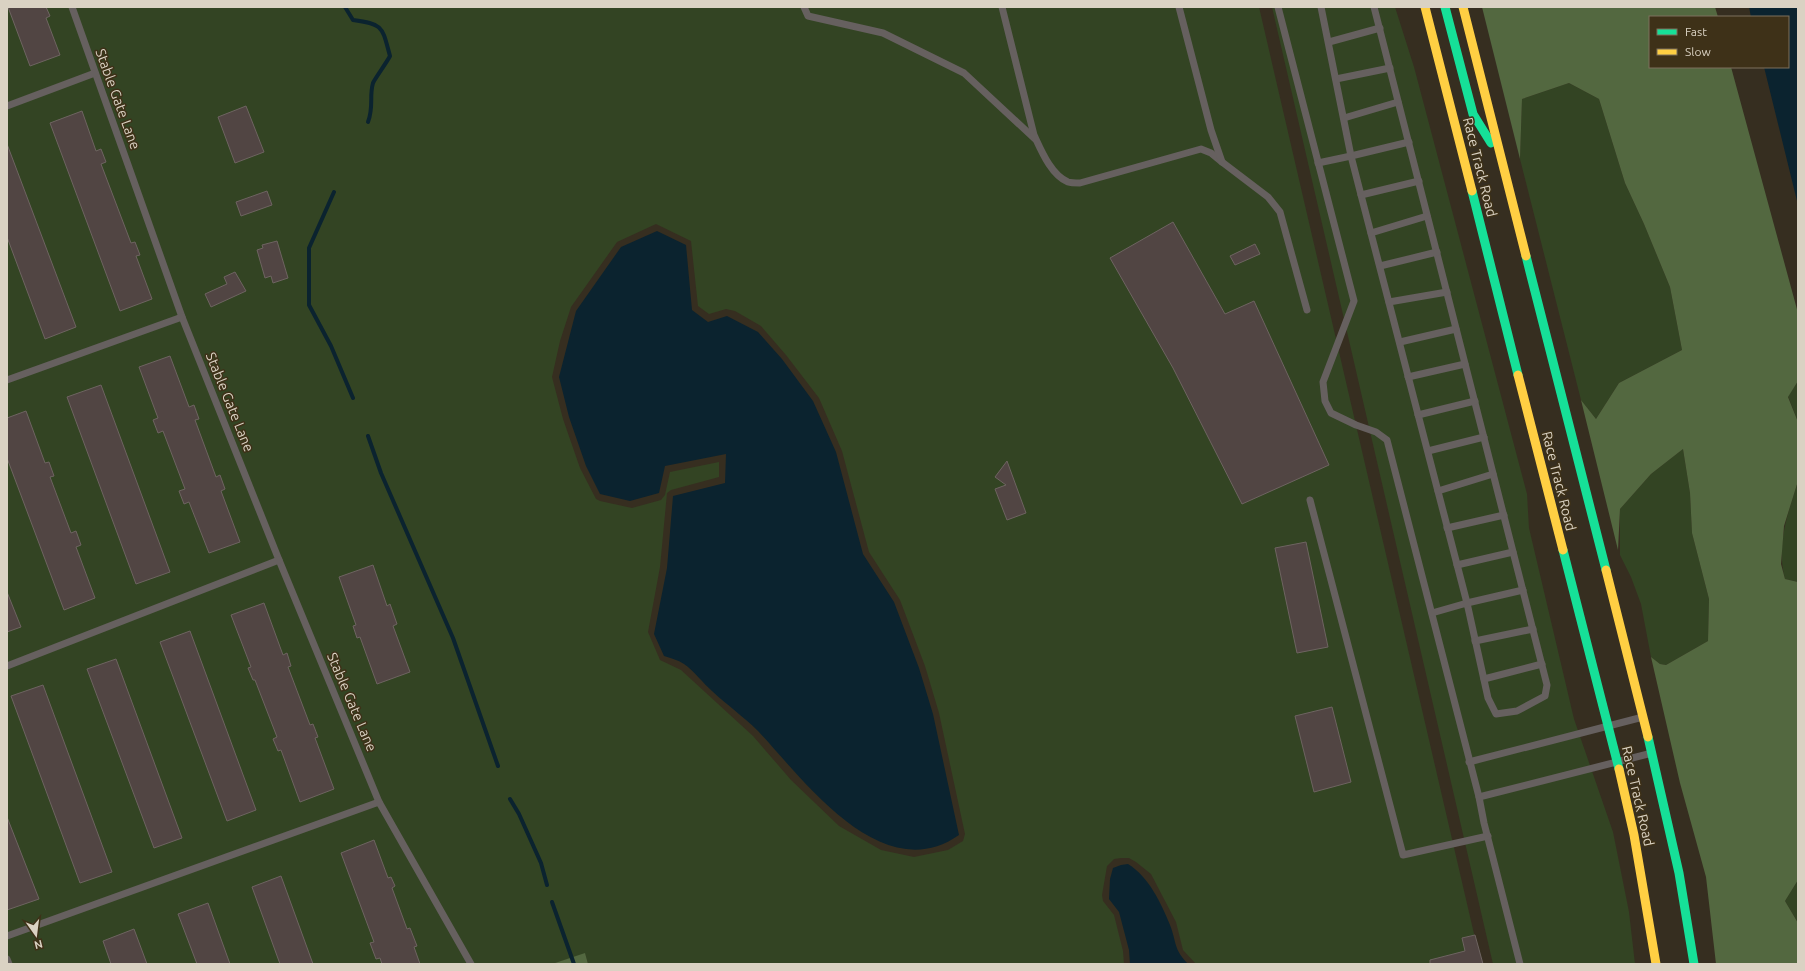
<svg xmlns="http://www.w3.org/2000/svg" width="1805" height="971" viewBox="0 0 1805 971" font-family="Ubuntu,sans-serif">
<rect width="100%" height="100%" fill="#362e20"/>
<g fill="#334423" fill-rule="evenodd">
<path d="M7 7H1259L1481 964H1196L1183 950 1176 922 1151 874 1136 862 1129 858H1121L1114 859 1107 866 1102 895 1103 901 1114 915 1123 951 1124 964H588L585 954 552 964H7ZM656 224 691 241 698 306 709 314 726 309 735 311 761 326 786 355 819 398 842 451 869 552 900 600 925 666 939 713 965 834 963 841 948 850 914 857 881 850 839 826 791 780 753 736 681 670 660 660 648 632 660 567 667 493 671 490 719 477V462L670 472 665 495 661 500 632 508 600 501 596 499 580 468 563 419 552 377 560 341 571 307 617 242Z"/>
<polygon points="1272,7 1395,7 1414,67 1527,494 1529,528 1574,719 1613,832 1629,912 1635,964 1493,964"/>
<polygon points="1569,83 1599,99 1625,183 1644,224 1670,287 1682,350 1619,383 1596,419 1581,400 1520,159 1522,99"/>
<polygon points="1798,381 1798,422 1788,396"/>
<polygon points="1683,449 1690,493 1692,533 1709,599 1708,641 1666,665 1660,664 1651,657 1641,604 1631,577 1620,555 1620,509 1651,474"/>
<path d="M1798 481V582L1785 579C1776 545 1788 513 1798 481Z"/>
<polygon points="1798,880 1798,923 1785,901"/>
</g>
<g fill="#536840">
<polygon points="1482,7 1715,7 1718,17 1650,17 1650,67 1731,67 1798,313 1798,381 1788,397 1798,422 1798,481 1784,526 1781,564 1785,579 1798,582 1798,880 1785,901 1798,923 1798,964 1716,964 1706,877 1680,783 1651,657 1660,664 1666,665 1708,641 1709,599 1692,533 1690,493 1683,449 1651,474 1620,509 1618,550 1581,400 1596,419 1619,383 1682,350 1670,287 1644,224 1625,183 1599,99 1569,83 1522,99 1520,159"/>
<polygon points="585,953 588,964 552,964"/>
</g>
<g fill="#0b232f">
<polygon points="1749,7 1798,7 1798,205 1764,67 1788,67 1788,17 1751,17"/>
<path d="M657 231 686 245 692 310 708 322 727 316 758 332 782 359 813 401 836 452 863 554 894 602 919 668 933 714 959 835C882 889 804 780 758 731 744 717 727 705 712 691 703 683 694 671 684 664 678 660 670 658 664 656L654 634 667 568 673 496 725 483 726 454 665 466 659 493 630 501 600 494 586 466 569 417 559 377 576 311 621 247Z"/>
<path d="M1128 864C1149 877 1161 903 1170 925 1177 943 1173 948 1188 964H1130L1129 950 1119 912 1109 899 1110 879 1113 868 1121 865Z"/>
</g>
<g fill="none" stroke-linecap="round" stroke-linejoin="round">
<g stroke="#0b232f" stroke-width="4">
<path d="M345 7 353 20C384 24 382 27 390 56 387 62 374 80 373 83 369 97 374 106 368 122"/>
<polyline points="334,192 309,248 309,305 331,346 353,398"/>
<polyline points="368,436 381,473 453,638 498,766"/>
<polyline points="510,799 519,814 541,863 547,885"/>
<polyline points="552,902 574,964"/>
</g>
</g>
<g fill="#514543" stroke="#6e6461">
<polygon points="8,7 46,7 50,16 46,18 60,55 30,66"/>
<polygon points="246,106 264,152 235,163 218,117"/>
<polygon points="82,111 96,151 101,149 106,162 101,164 131,243 135,242 140,255 136,256 152,299 120,311 50,123"/>
<polygon points="7,144 76,327 45,339 7,237"/>
<polygon points="267,191 272,205 241,216 236,202"/>
<polygon points="1173,222 1225,314 1254,301 1329,465 1242,504 1173,368 1110,258"/>
<polygon points="277,241 288,278 273,283 271,276 265,278 257,250 263,248 262,245"/>
<polygon points="1255,244 1260,254 1235,265 1230,256"/>
<polygon points="235,272 246,291 211,307 205,294 227,284 224,277"/>
<polygon points="170,356 189,407 194,405 199,419 195,420 216,477 220,475 225,489 221,491 240,542 209,553 189,502 184,504 179,491 185,489 163,431 158,433 153,420 158,418 139,367"/>
<polygon points="101,385 170,572 136,584 67,397"/>
<polygon points="26,411 45,463 49,462 54,476 50,477 71,533 76,531 81,545 76,547 95,598 64,610 7,458 7,418"/>
<polygon points="1007,461 1026,513 1007,520 995,489 1006,485 995,477"/>
<polygon points="1306,542 1328,647 1297,653 1275,548"/>
<polygon points="373,565 387,606 390,604 397,624 393,626 410,672 377,684 360,637 357,638 353,626 356,625 339,577"/>
<polygon points="7,592 21,627 7,632"/>
<polygon points="264,603 283,655 287,653 291,666 288,667 310,725 313,724 318,737 315,738 334,789 300,802 281,750 278,751 273,739 277,737 255,680 253,680 248,668 251,667 231,615"/>
<polygon points="190,631 256,810 227,821 160,642"/>
<polygon points="116,659 182,838 154,848 87,669"/>
<polygon points="43,685 112,872 80,883 11,696"/>
<polygon points="1332,707 1351,782 1314,792 1295,716"/>
<polygon points="7,817 39,899 7,910"/>
<polygon points="374,840 388,878 391,877 395,886 392,888 407,929 410,928 417,946 414,947 420,964 382,964 380,958 376,959 370,943 374,942 341,853"/>
<polygon points="281,876 313,964 280,964 252,887"/>
<polygon points="208,903 230,964 197,964 178,914"/>
<polygon points="134,929 147,964 111,964 103,941"/>
<polygon points="1475,935 1483,964 1430,964 1430,960 1465,951 1462,938"/>
</g>
<g fill="none" stroke-linecap="round" stroke-linejoin="round">
<g stroke="#66605f" stroke-width="7">
<polyline points="72,7 182,317 279,560 379,802"/>
<polyline points="804,7 808,16 883,33 964,73 1035,139"/>
<path d="M1002 7 1034 135C1041 150 1051 175 1068 182 1071 183 1076 183 1080 183L1201 149 1211 153 1222 162"/>
<polyline points="1179,7 1211,130 1222,162 1268,197 1280,212 1307,310"/>
<polyline points="1278,7 1354,301 1323,382 1325,401 1331,413 1356,425 1376,432 1387,440 1479,797 1484,823 1520,964"/>
<polyline points="1374,7 1547,685 1545,696 1517,711 1496,714 1488,698 1467,603 1432,613"/>
<polyline points="1329,42 1380,28"/>
<polyline points="1336,79 1390,68"/>
<polyline points="7,106 95,73"/>
<polyline points="1344,118 1398,102"/>
<polyline points="1409,142 1351,156 1361,195 1467,603 1523,590"/>
<polyline points="1318,163 1351,156 1321,7"/>
<polyline points="1361,195 1419,181"/>
<polyline points="1371,233 1427,216"/>
<polyline points="1380,266 1437,252"/>
<polyline points="1389,302 1447,292"/>
<polyline points="1400,342 1456,329"/>
<polyline points="1408,377 1465,364"/>
<polyline points="7,380 182,317"/>
<polyline points="1418,415 1475,401"/>
<polyline points="1428,451 1484,437"/>
<polyline points="1438,491 1493,474"/>
<polyline points="1310,500 1403,855 1488,836"/>
<polyline points="1447,528 1504,515"/>
<polyline points="1457,565 1513,552"/>
<polyline points="1475,641 1533,629"/>
<polyline points="7,666 279,560"/>
<polyline points="1484,679 1542,664"/>
<polyline points="1469,762 1643,717"/>
<polyline points="1479,797 1652,753"/>
<polyline points="7,936 379,802 471,964"/>
<polyline points="7,959 9,964"/>
</g>
<g stroke="#16e098" stroke-width="9">
<polyline points="1445,7 1473,114 1491,143"/>
<polyline points="1472,191 1518,375"/>
<polyline points="1526,256 1606,570"/>
<polyline points="1563,550 1619,769"/>
<polyline points="1648,737 1679,873 1694,964"/>
</g>
<g stroke="#ffcf43" stroke-width="9">
<polyline points="1425,7 1472,191"/>
<polyline points="1463,7 1526,256"/>
<polyline points="1518,375 1563,550"/>
<polyline points="1606,570 1648,737"/>
<polyline points="1619,769 1634,835 1656,964"/>
</g>
</g>
<g text-anchor="middle" dominant-baseline="central" stroke-width="3" stroke-linejoin="round" paint-order="stroke">
<g font-size="14" fill="#dad2c3" stroke="#3e3118">
<text transform="translate(118 99) rotate(70)">Stable Gate Lane</text>
<text transform="translate(1480 167) rotate(76)">Race Track Road</text>
<text transform="translate(230 402) rotate(68)">Stable Gate Lane</text>
<text transform="translate(1559 481) rotate(76)">Race Track Road</text>
<text transform="translate(352 702) rotate(67)">Stable Gate Lane</text>
<text transform="translate(1638 796) rotate(77)">Race Track Road</text>
</g>
</g>
<rect width="1805" height="971" fill="none" stroke="#dad2c3" stroke-width="16"/>
<rect x="1649" y="16" width="140" height="52" fill="#3e3118" stroke="#7c715c"/>
<rect x="1657" y="29" width="20" height="6" fill="#16e098" stroke="#7c715c"/>
<text x="1685" y="36" font-size="12" fill="#dad2c3">Fast</text>
<rect x="1657" y="49" width="20" height="6" fill="#ffcf43" stroke="#7c715c"/>
<text x="1685" y="56" font-size="12" fill="#dad2c3">Slow</text>
<g transform="translate(36 935) rotate(166)" stroke="#3e3118" stroke-width="3" paint-order="stroke">
<path d="M0-3L7 15L0 10L-7 15Z" fill="#dad2c3"/>
<text y="-6" font-size="11" font-weight="bold" text-anchor="middle" fill="#dad2c3">N</text>
</g>
</svg>
